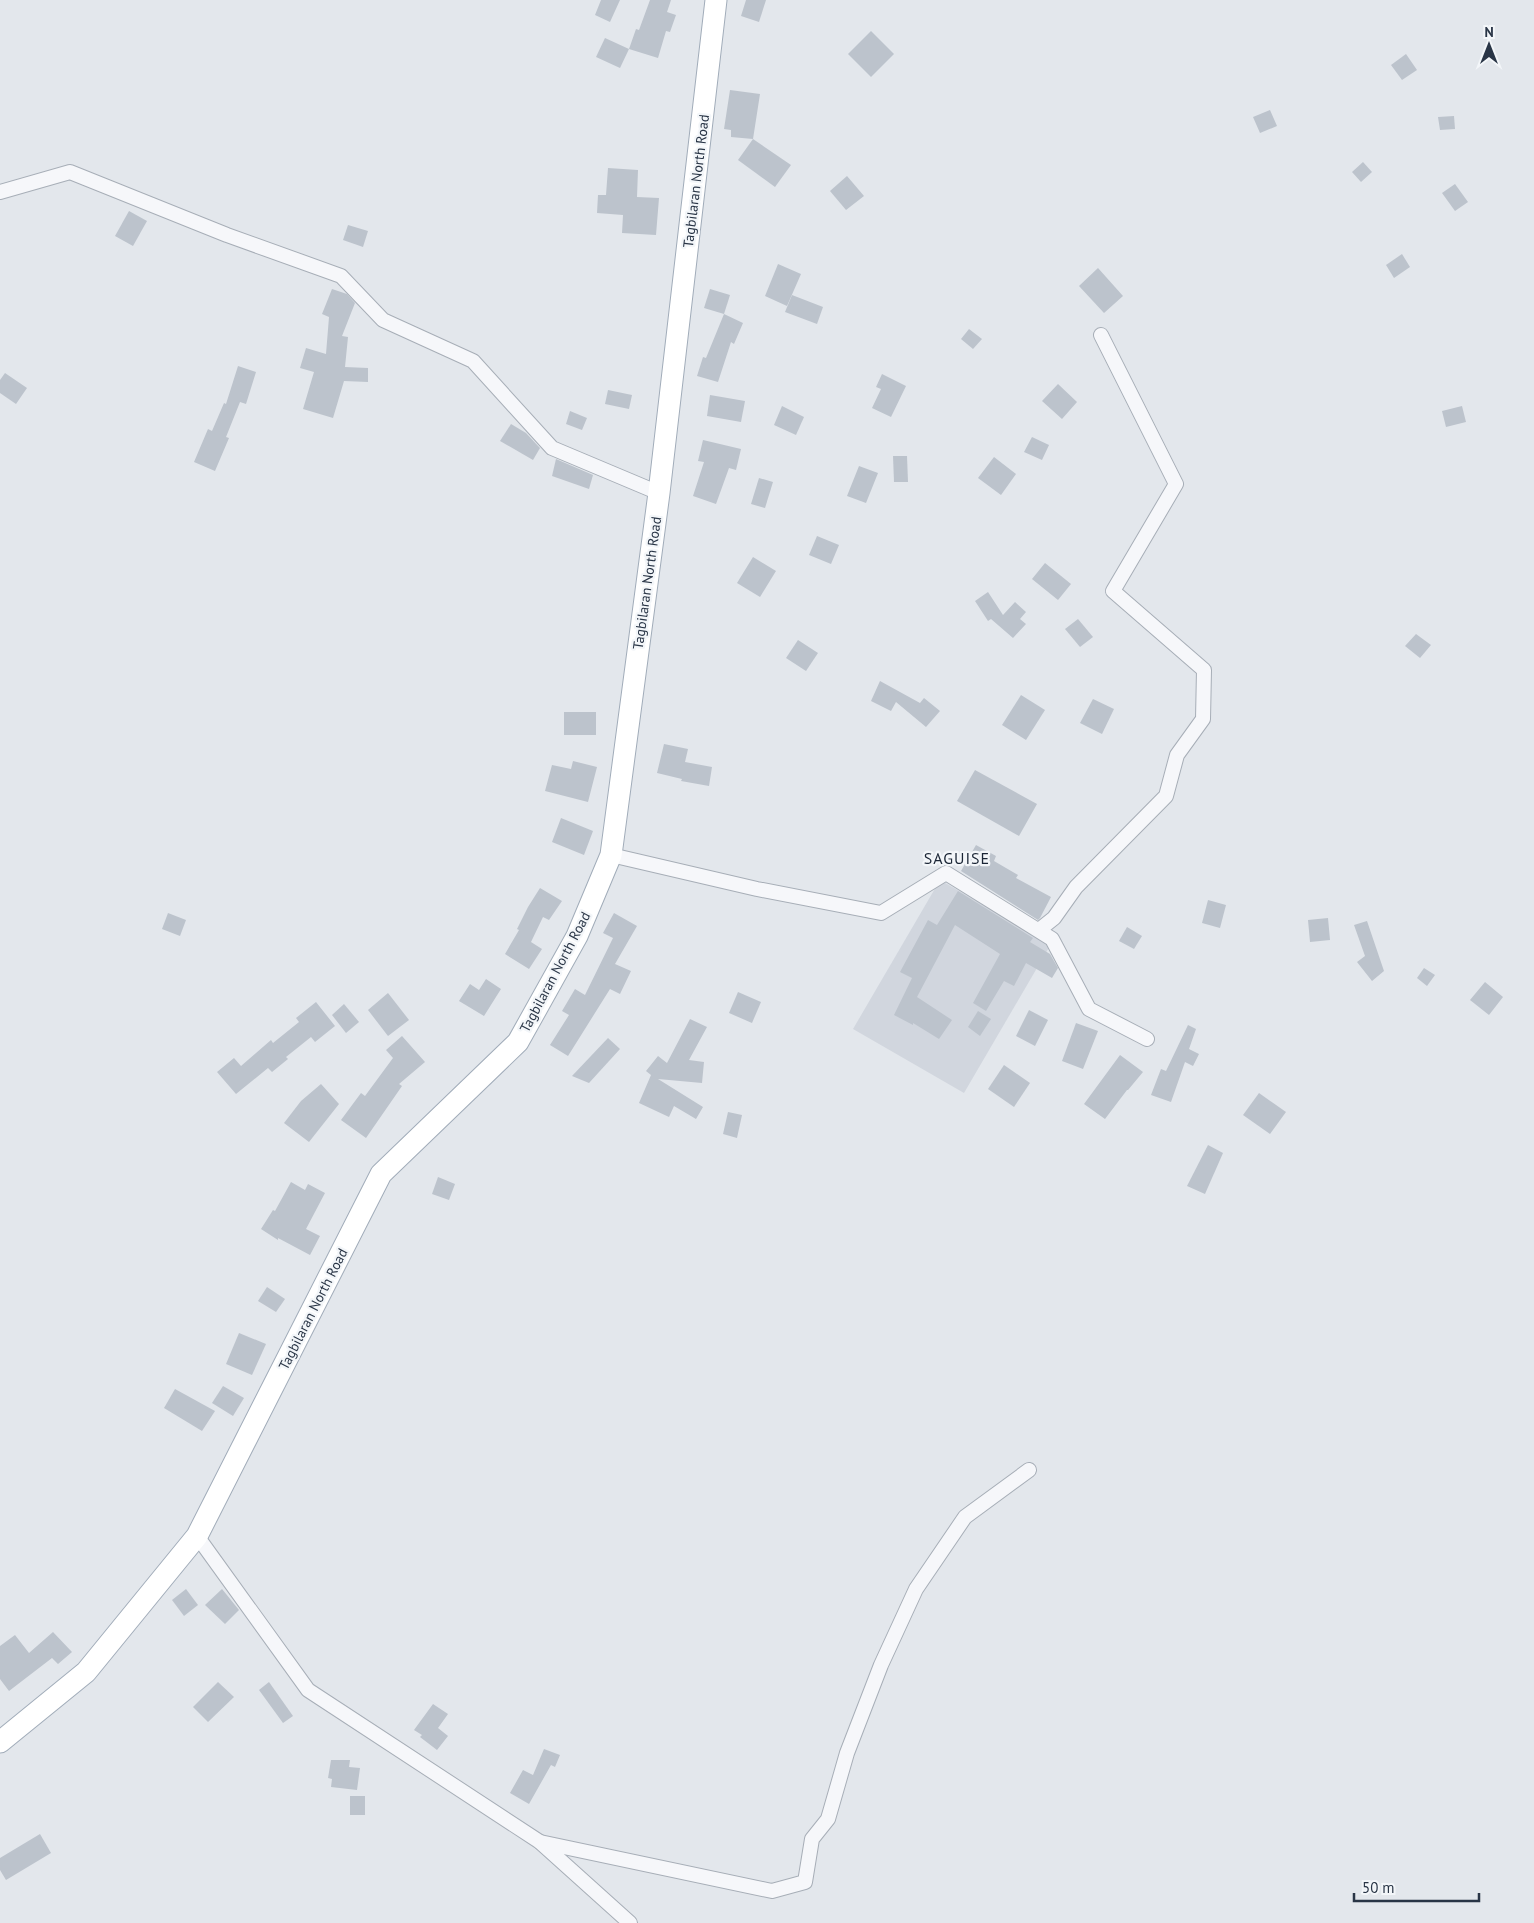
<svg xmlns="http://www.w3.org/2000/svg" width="1534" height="1923" viewBox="0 0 1534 1923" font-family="'PT Sans',sans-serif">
<rect width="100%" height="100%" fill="#e3e7ec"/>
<polygon fill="#d1d6de" points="940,880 1051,944 964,1093 853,1029"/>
<g fill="#bcc3cc">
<polygon points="601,0 620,0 610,22 595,15"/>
<polygon points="650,0 671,0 667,12 676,15 670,32 666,31 658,58 629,49 636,29 639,30"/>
<polygon points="746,0 766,0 759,22 741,16"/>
<polygon points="871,31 894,54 871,77 848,54"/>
<polygon points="605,38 629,49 620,68 596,57"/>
<polygon points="1406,54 1417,70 1402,80 1391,65"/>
<polygon points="730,90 760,94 753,139 731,137 731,130 724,129"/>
<polygon points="1270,110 1277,126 1260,133 1253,117"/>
<polygon points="1454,116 1455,129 1440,130 1438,117"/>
<polygon points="753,139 791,165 775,187 738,160"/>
<polygon points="1363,162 1372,172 1361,182 1352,172"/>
<polygon points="608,168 638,170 637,197 659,198 656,235 622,233 623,215 597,213 598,195 606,195"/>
<polygon points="847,176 864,196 846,210 830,191"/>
<polygon points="1455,184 1468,202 1455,211 1442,193"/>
<polygon points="129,211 147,221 133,246 115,236"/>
<polygon points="348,225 368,231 363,247 343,240"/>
<polygon points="1402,254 1410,267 1394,278 1386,265"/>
<polygon points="778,264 801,274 787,306 765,296"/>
<polygon points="1098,268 1123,296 1104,313 1079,286"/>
<polygon points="332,289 347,294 355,303 342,336 348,337 345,367 368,368 368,382 344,381 333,418 303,409 314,372 300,368 306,348 326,354 329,317 322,314"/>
<polygon points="710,289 730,295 724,314 704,308"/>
<polygon points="792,295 823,307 817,324 785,312"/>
<polygon points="724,314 743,323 734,344 731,342 718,382 697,376 703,357 706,358"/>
<polygon points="969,329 982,339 973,349 961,339"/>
<polygon points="238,366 256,372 246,404 240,402 226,437 229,438 215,471 194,462 208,429 212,431 224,403 226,404"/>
<polygon points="5,373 27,388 16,404 0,393 0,380"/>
<polygon points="882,374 906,386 891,417 872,408 881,389 876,387"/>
<polygon points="1058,384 1077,402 1062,419 1042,401"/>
<polygon points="608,390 632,395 629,409 605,404"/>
<polygon points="710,395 745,401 741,422 707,416"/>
<polygon points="782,406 804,417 796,435 774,425"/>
<polygon points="1462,406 1466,422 1446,427 1442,411"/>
<polygon points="570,411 587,418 582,430 566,424"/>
<polygon points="511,424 526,433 540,448 533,460 500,441"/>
<polygon points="1032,437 1049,445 1042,460 1024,452"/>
<polygon points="703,440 741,449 736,470 729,468 716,504 693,496 704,462 698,461"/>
<polygon points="893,456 907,456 908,482 894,482"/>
<polygon points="994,457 1016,474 1001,495 978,478"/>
<polygon points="556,459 593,475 589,489 552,476"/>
<polygon points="859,466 878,473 866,503 847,496"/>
<polygon points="759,478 773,482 765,508 751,504"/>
<polygon points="817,536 839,545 831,564 809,555"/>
<polygon points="753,557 776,571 760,597 737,583"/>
<polygon points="1045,563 1071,584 1058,600 1032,579"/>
<polygon points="988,592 1003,615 1015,602 1026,612 1020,619 1026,624 1013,638 991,619 988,621 975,601"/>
<polygon points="1078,619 1093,637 1080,647 1065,629"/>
<polygon points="1416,634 1431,645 1420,658 1405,646"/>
<polygon points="798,640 818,653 806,671 786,658"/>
<polygon points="880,681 920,703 924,698 940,711 926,727 896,702 891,711 871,701"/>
<polygon points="1021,695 1045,710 1026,740 1002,725"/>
<polygon points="1093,699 1114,709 1102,734 1080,723"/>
<rect x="564" y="712" width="32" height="23"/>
<polygon points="664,744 688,749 685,762 712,767 709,786 681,781 682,779 657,773"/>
<polygon points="573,761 597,767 588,802 545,791 552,765 571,769"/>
<polygon points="975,770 1037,804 1019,836 957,801"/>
<polygon points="561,818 593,831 584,855 552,842"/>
<polygon points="976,845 996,856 994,861 1018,875 1016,878 1051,897 1040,918 1038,920 961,871"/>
<polygon points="540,888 562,901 549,920 543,917 531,942 542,949 529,969 505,954 519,930 517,929 528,907"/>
<polygon points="958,891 1033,938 1030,942 1050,954 1058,968 1052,978 1026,963 1014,986 1004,981 986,1011 973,1003 1000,954 955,925 917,997 952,1020 939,1039 913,1023 913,1025 894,1015 912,978 900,972 928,920 937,925"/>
<polygon points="1208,900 1226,905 1220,928 1202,923"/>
<polygon points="168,913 186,920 180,936 162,929"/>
<polygon points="614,913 637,926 615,964 631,971 620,994 610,989 568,1056 550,1045 569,1015 562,1011 575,989 585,995 613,938 603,933"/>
<polygon points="1328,918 1330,940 1310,942 1308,920"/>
<polygon points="1367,921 1384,971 1372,981 1357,962 1365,956 1354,925"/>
<polygon points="1127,927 1142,936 1134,949 1119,941"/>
<polygon points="1424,968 1435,975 1427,986 1417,978"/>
<polygon points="486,979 501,989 484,1016 459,1001 470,984 479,990"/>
<polygon points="1485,982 1503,997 1489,1015 1470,1000"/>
<polygon points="738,992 761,1002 752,1023 729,1013"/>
<polygon points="388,993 409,1020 388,1036 368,1010"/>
<polygon points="316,1002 335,1026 315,1042 311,1037 286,1057 288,1059 272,1072 268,1068 236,1094 217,1072 234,1058 241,1066 271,1040 273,1043 299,1022 296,1018"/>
<polygon points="344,1004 359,1022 346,1033 332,1015"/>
<polygon points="1029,1010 1048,1020 1035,1046 1016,1036"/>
<polygon points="978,1011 991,1019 980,1036 968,1027"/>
<polygon points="690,1019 707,1027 689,1060 704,1062 702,1083 658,1079 703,1107 696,1119 674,1106 669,1117 639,1103 651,1075 646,1071 658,1056 667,1063"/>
<polygon points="1076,1023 1098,1031 1083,1069 1062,1061"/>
<polygon points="1188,1025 1196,1029 1189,1049 1199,1054 1193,1066 1185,1062 1171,1102 1151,1095 1161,1069 1166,1071"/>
<polygon points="402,1036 425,1062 399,1084 402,1086 366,1138 341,1120 361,1093 365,1096 393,1058 386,1050"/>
<polygon points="608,1038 620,1049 589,1083 572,1076"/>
<polygon points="1120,1055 1143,1072 1128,1090 1127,1090 1105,1119 1084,1104"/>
<polygon points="1004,1065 1030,1083 1014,1107 988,1089"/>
<polygon points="321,1084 339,1104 309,1142 284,1123 301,1101"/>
<polygon points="1259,1093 1286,1112 1270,1134 1243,1115"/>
<polygon points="728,1112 742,1115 737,1138 723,1134"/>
<polygon points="1208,1145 1223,1153 1205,1194 1187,1186"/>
<polygon points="438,1177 455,1184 449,1200 432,1194"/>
<polygon points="291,1182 305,1190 308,1184 325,1193 306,1229 320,1236 310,1255 278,1238 278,1240 261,1229 273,1210 275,1211"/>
<polygon points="267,1287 285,1299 276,1312 258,1301"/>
<polygon points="239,1333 266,1344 252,1375 226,1364"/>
<polygon points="223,1386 244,1398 233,1416 212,1403"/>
<polygon points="175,1389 215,1411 202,1431 164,1408"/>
<polygon points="186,1589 198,1605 184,1616 172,1600"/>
<polygon points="222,1589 239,1610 225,1624 205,1605"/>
<polygon points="53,1632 72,1652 58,1664 52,1658 9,1691 0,1679 0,1646 15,1635 29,1653"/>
<polygon points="218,1682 234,1697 208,1722 193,1707"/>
<polygon points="269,1682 293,1716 283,1723 259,1690"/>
<polygon points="433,1704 448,1714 438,1728 448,1736 437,1750 420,1737 422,1735 414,1730"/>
<polygon points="544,1749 560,1755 555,1767 551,1765 529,1804 510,1793 523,1770 533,1775"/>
<polygon points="331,1760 350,1760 349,1767 360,1768 357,1790 331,1787 332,1779 328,1778"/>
<rect x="350" y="1796" width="15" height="19"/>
<polygon points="40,1834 51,1853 6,1880 0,1870 0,1858"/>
</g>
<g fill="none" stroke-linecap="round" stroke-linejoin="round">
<g stroke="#a7aeb7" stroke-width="16">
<g id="street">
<polyline points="0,192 70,172 227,235 341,276 383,320 473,361 552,448 659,493"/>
<polyline points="611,855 757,889 881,913 946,873 1052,939 1089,1009 1147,1039"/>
<polyline points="1039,930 1054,918 1076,887 1166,796 1177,755 1203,719 1204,670 1113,591 1176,484 1101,335"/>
<polyline points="197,1536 308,1690 540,1842 630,1923"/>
<polyline points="540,1842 772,1891 805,1882 812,1839 828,1819 847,1753 881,1665 916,1589 965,1517 1029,1470"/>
</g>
</g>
<g stroke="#a1acb9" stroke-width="23">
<polyline id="primary" points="0,1742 86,1672 197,1536 381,1174 518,1042 577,936 611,855 659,493 716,0"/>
</g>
<use href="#street" stroke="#f6f7fa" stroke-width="14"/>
<use href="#primary" stroke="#fff" stroke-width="21"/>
</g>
<g text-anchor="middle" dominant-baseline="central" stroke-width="4.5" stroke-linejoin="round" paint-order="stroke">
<g font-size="14" fill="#293546" stroke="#f3f6f9">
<text transform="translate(696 181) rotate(-83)">Tagbilaran North Road</text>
<text transform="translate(647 583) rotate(-82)">Tagbilaran North Road</text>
<text transform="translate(555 972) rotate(-62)">Tagbilaran North Road</text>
<text transform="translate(313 1309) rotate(-63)">Tagbilaran North Road</text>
</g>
<g font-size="16" letter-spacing="1" fill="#1b2636" stroke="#f3f6f9">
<text x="957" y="858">SAGUISE</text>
</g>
</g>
<g transform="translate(1489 45)" stroke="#f3f6f9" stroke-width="4" paint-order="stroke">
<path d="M0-4L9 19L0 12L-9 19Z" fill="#293546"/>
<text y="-8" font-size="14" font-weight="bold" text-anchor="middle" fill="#293546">N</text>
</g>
<path d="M1354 1893v8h125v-8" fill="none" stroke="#293546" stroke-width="2.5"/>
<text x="1362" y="1893" font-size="15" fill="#293546" stroke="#f3f6f9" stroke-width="4" paint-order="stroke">50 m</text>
</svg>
